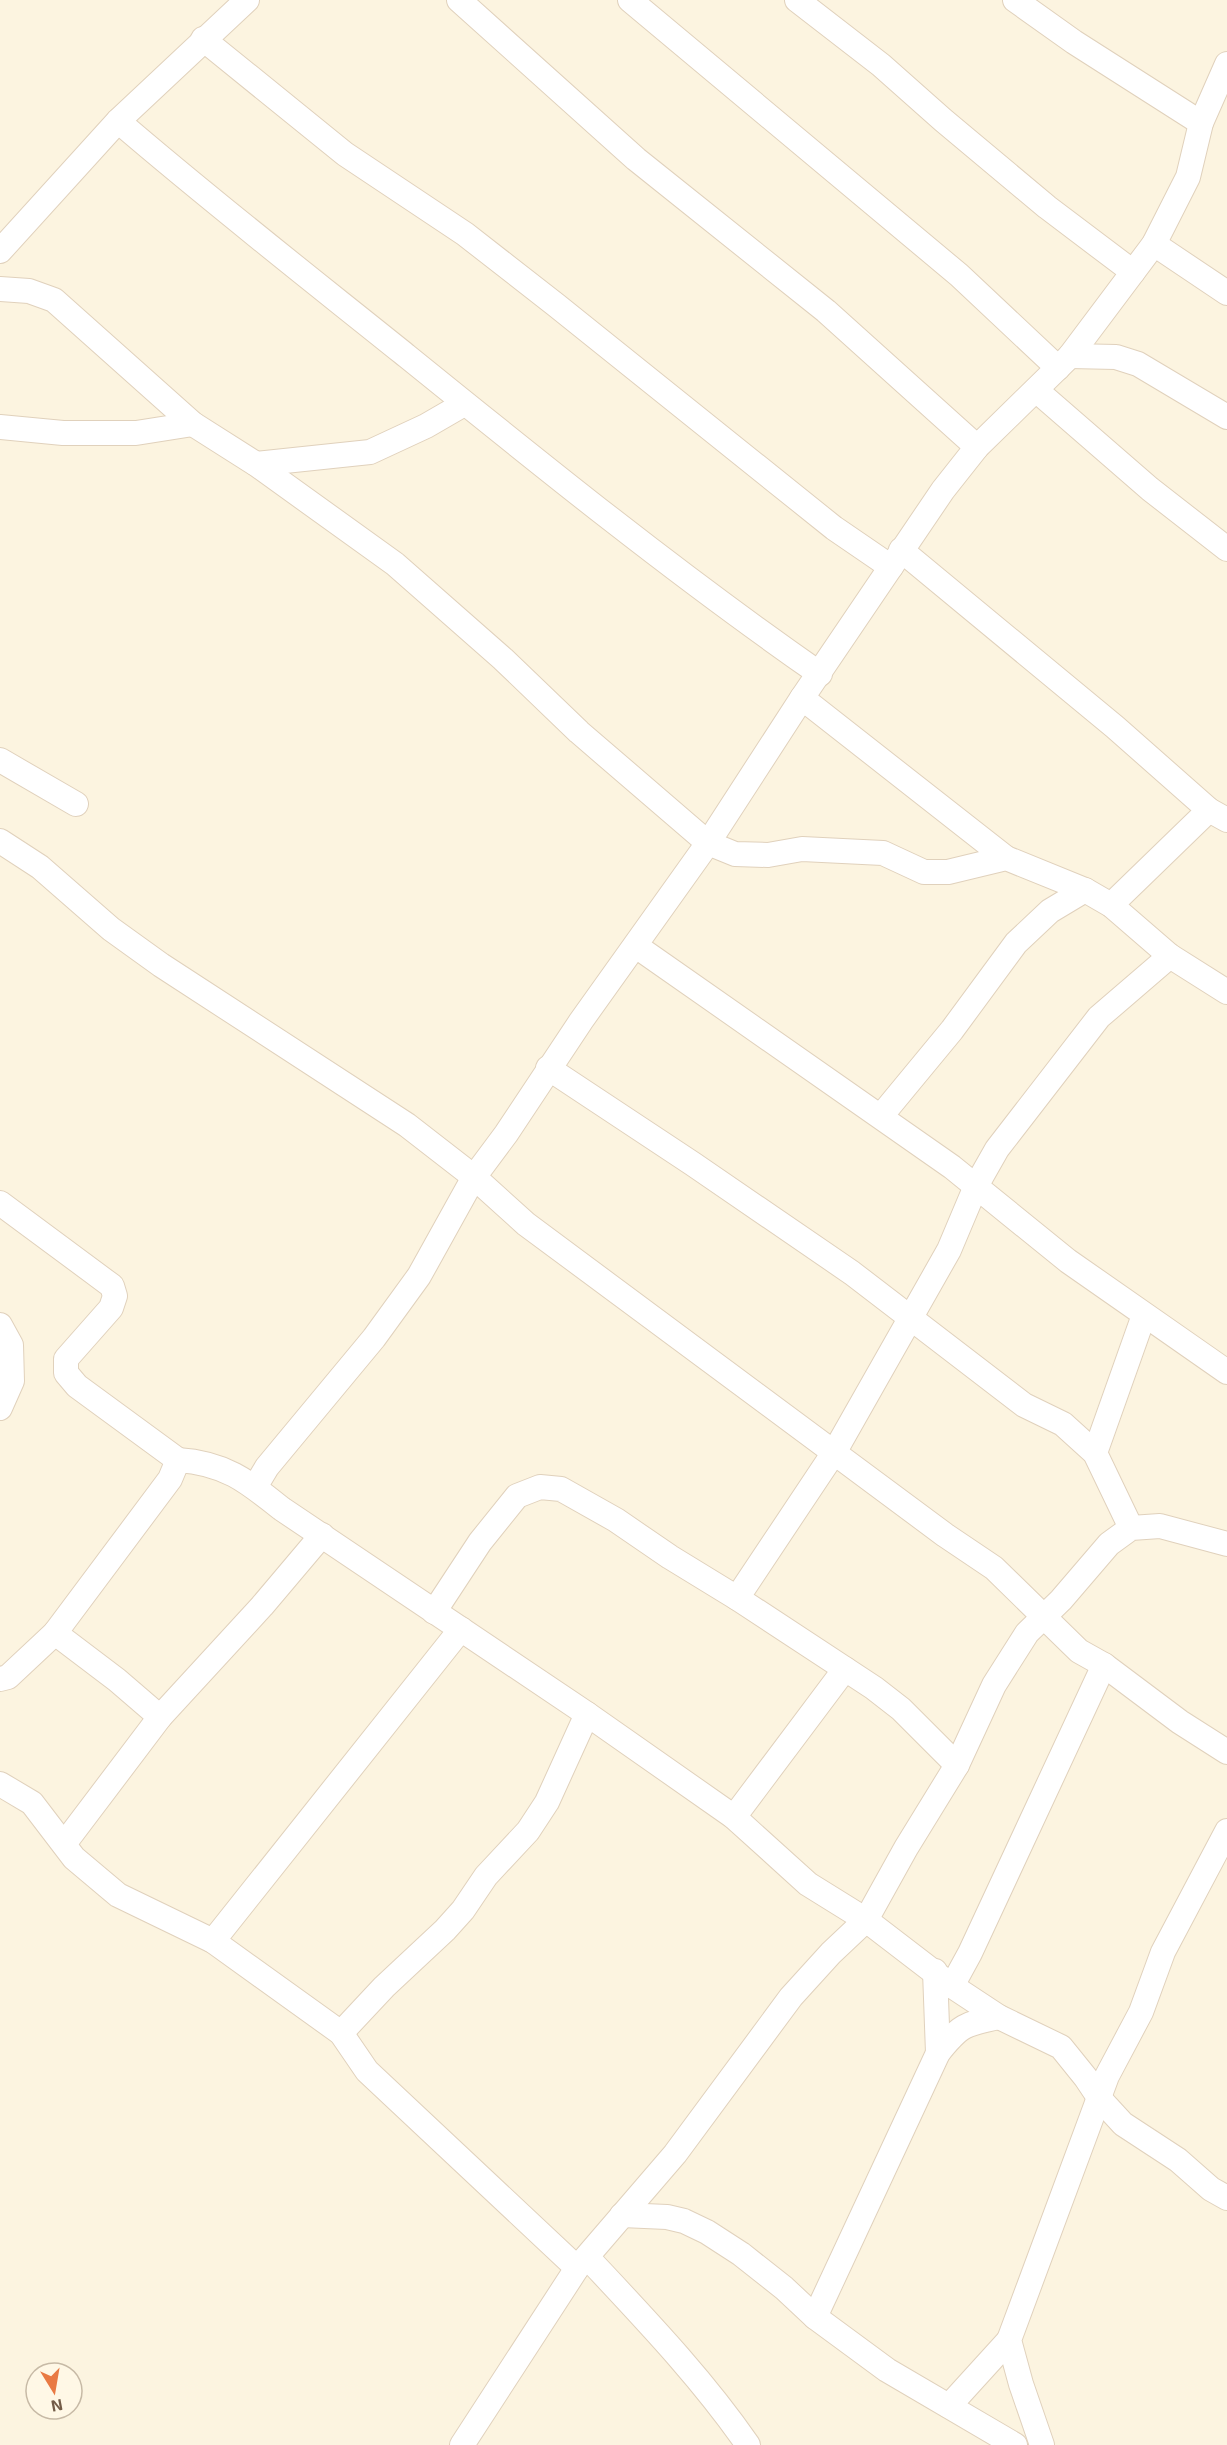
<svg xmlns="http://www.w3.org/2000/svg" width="1227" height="2445" viewBox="0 0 1227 2445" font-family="'Exo 2',sans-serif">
<rect width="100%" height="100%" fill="#fcf4e0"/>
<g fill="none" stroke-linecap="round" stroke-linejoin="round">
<g stroke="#e0d1bc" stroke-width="26">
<g id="minor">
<polyline points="459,0 636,159 826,311 977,447"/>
<polyline points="630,0 959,275 1058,368"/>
<polyline points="797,0 881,65 943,120 1047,207 1133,272"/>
<polyline points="1015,0 1074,42 1201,123"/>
<polyline points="203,39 345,154 465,234 556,305 834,528 891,567"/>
<path d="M118 121C211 201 307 276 403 353 539 463 676 574 820 674"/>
<polyline points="1154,244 1227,293"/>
<polyline points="0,251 118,121 247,0"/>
<polyline points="0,289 29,291 54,300 193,424 256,464 395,564 503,659 579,732 708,843 735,854 768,855 802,849 883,853 924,872 948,872 1006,858 1085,890 1111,905 1170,956 1227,992"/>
<polyline points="1070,356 1116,357 1138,364 1227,417"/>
<polyline points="1036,390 1150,489 1227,549"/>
<polyline points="0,427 63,433 136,433 193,424"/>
<polyline points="256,464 370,452 426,426 464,404"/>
<polyline points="901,550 1115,727 1209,810 1227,820"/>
<polyline points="802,698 1006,858"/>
<polyline points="0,760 76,804"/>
<polyline points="0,841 40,867 111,929 161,965 407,1125 474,1177 526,1224 945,1535 994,1568 1079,1651 1104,1665 1180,1722 1227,1752"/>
<polyline points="1111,905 1209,810"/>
<polyline points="636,946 952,1167 1068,1261 1227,1372"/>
<polyline points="548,1068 693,1164 852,1273 1024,1405 1063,1424 1095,1453 1131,1528"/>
<polyline points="881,1116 952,1030 1016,943 1050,911 1085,890"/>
<polyline points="0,1203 112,1286 115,1296 111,1308 66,1359 66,1373 77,1386 178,1460"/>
<polyline points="0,1325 11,1345 12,1381 0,1408"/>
<polyline points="1095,1453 1144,1315"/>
<polyline points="255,1487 267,1467 374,1338 419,1276 474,1177 506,1134 581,1021 708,843 802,698 943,490 977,447 1070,356 1154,244 1188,177 1201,123 1227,64"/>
<polyline points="737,1598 835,1451 949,1250 976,1186 997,1149 1099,1017 1170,956"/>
<polyline points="434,1612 480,1542 517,1496 540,1487 561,1489 616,1520 670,1557 737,1598 874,1688 901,1709 957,1765"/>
<polyline points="55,1633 117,1680 160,1717"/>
<path d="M0 1679 8 1677 55 1633 170 1479 178 1460C225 1463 247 1481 282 1509L587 1714 734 1817 808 1884 866 1920 952 1986 999 2017 1061 2047 1086 2078 1100 2099 1123 2124 1178 2160 1211 2189 1227 2198"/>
<polyline points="0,1784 32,1803 74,1858 118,1895 213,1941 341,2033 367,2071 577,2268"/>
<polyline points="734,1817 845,1669"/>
<polyline points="64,1844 160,1717 262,1606 322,1535"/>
<polyline points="213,1941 461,1629"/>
<polyline points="935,1971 938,2053"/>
<polyline points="952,1986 970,1953 1104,1665"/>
<polyline points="341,2033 384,1987 445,1930 463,1910 486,1876 528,1831 547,1802 587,1714"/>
<polyline points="622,2215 667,2217 684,2221 707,2232 741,2254 784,2288 815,2317 887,2370 1015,2445"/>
<path d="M587 2257C643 2317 701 2377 748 2445"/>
<path d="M815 2317 938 2053C960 2025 965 2024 999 2017"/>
<polyline points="949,2406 1009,2340"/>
<polyline points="462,2445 577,2268 675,2154 791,1997 831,1953 866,1920 906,1848 957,1765 994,1685 1027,1633 1061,1600 1109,1544 1131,1528 1160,1526 1227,1544"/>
<polyline points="1042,2445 1021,2384 1009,2340 1107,2076 1141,2012 1163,1952 1227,1831"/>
</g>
</g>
<use href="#minor" stroke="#fff" stroke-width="24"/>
</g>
<g transform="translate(54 2391) rotate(169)"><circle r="28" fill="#fff8e6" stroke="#c7baa6" stroke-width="1.5"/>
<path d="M0-4.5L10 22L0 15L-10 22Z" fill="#e97a43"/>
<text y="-9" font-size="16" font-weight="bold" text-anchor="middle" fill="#735c47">N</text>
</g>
</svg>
